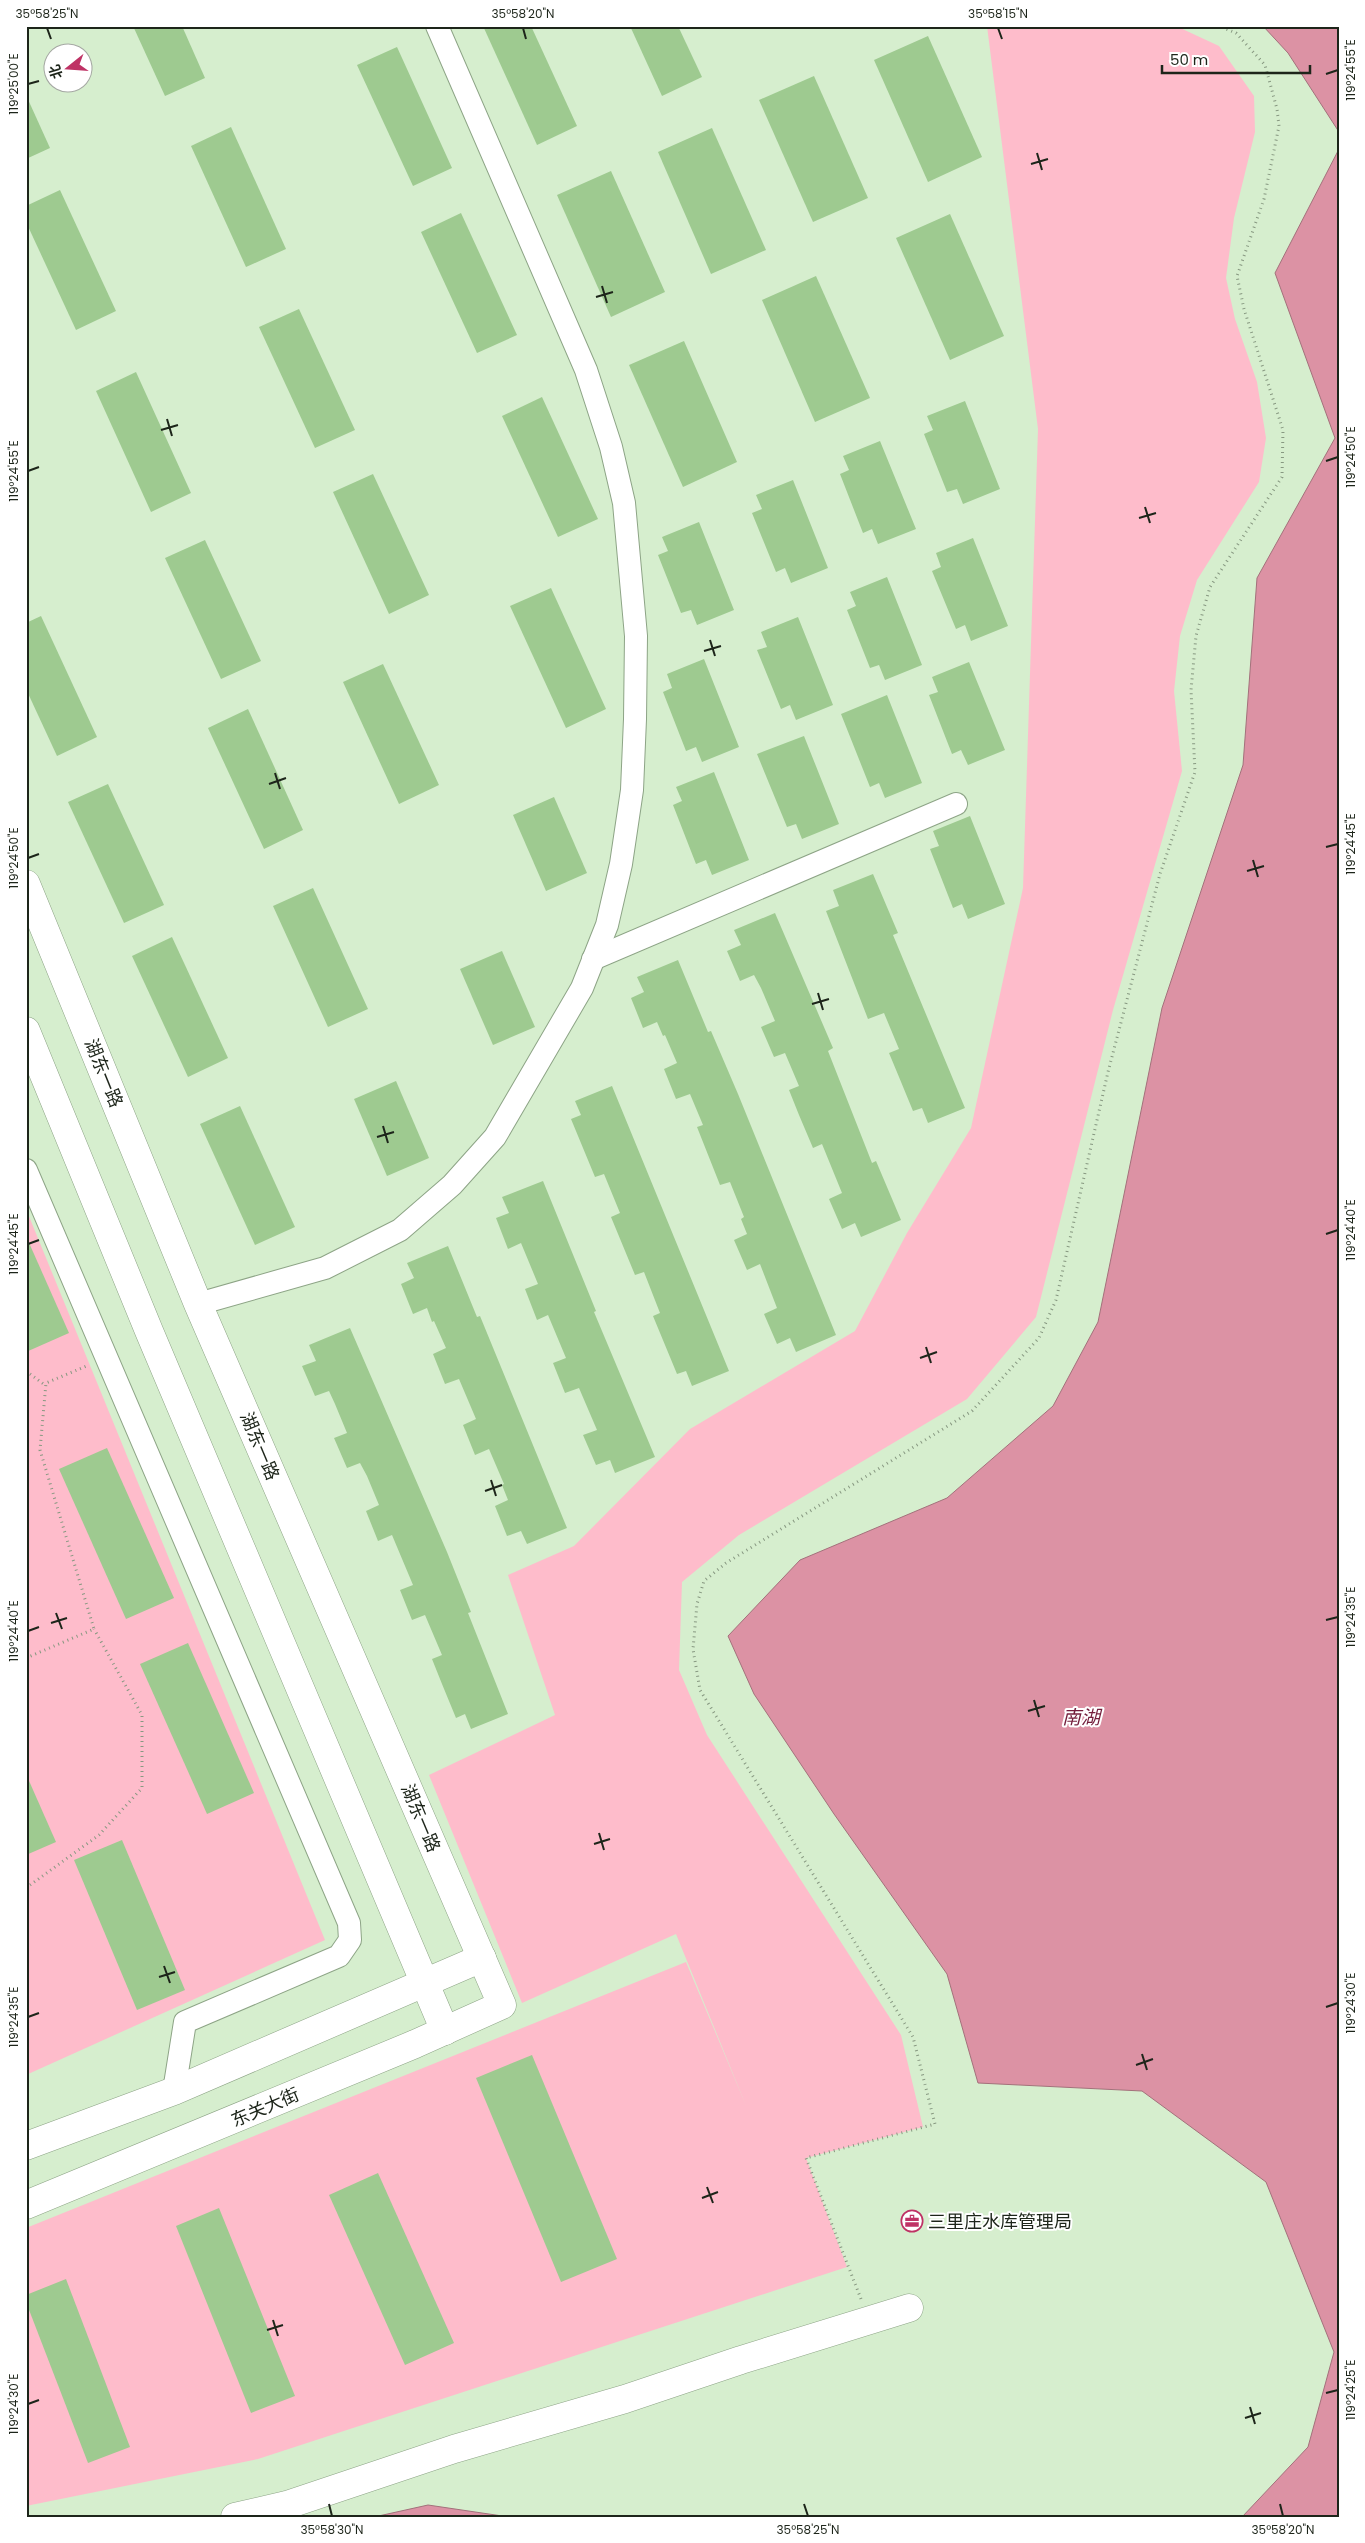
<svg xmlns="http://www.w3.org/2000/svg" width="1365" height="2543" viewBox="0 0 1365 2543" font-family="Poppins,'Noto Sans SC',sans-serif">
<rect width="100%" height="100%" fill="#d6eece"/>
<g fill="#febccb">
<polygon points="987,26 1176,26 1219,46 1254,96 1255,132 1234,218 1226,278 1235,319 1257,382 1266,438 1259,482 1197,580 1180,636 1174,691 1182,771 1113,1010 1036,1317 967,1399 739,1535 682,1582 679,1670 707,1735 901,2035 923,2127 806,2158 847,2267 258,2459 26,2506 26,2228 686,1962 747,2108 676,1934 522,2003 429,1775 555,1715 508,1575 574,1546 690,1429 855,1331 907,1233 971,1128 1023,888 1038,429"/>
<polygon points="26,1209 325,1940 26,2075"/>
</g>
<g fill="#dc92a4" stroke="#a3717b">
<polygon points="1263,26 1339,26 1339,132 1288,53"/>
<polygon points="1339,149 1339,2517 1242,2517 1308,2447 1334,2352 1266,2182 1142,2091 978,2083 947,1974 834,1814 754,1694 728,1636 800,1560 947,1498 1053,1406 1098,1322 1162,1008 1243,765 1257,578 1335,438 1275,273"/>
<polygon points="428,2505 509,2517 374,2517"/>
</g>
<g fill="#9eca90">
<polygon points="133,26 182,26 205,78 165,96"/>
<polygon points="483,26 531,26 577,126 537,145"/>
<polygon points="630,26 678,26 702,77 662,96"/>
<polygon points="928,36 982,157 928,182 874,60"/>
<polygon points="397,47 452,168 413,186 357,65"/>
<polygon points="814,76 868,198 813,222 759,100"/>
<polygon points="26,95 50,148 26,159"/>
<polygon points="231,127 286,249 246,267 191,146"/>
<polygon points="712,128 766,250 711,274 658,152"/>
<polygon points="611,171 665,292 611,317 557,195"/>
<polygon points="60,190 116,311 76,330 26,222 26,206"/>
<polygon points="461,213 517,335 477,353 421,232"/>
<polygon points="950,214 1004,336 950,360 896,238"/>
<polygon points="816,276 870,398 815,422 762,300"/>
<polygon points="299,309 355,430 315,448 259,327"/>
<polygon points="684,341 737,462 683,487 629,365"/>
<polygon points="136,372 191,493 151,512 96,391"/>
<polygon points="542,397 598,519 558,537 502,416"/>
<polygon points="965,401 1000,489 963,504 957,489 947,492 924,434 933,430 927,416"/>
<polygon points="880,441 916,529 878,544 872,529 863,533 840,474 849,470 843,456"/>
<polygon points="373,474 429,595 389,614 333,492"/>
<polygon points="793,480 828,568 791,583 785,568 776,572 752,513 762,509 756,495"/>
<polygon points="699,522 734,610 697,625 691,610 681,613 658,555 668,551 662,537"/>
<polygon points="973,538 1008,626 971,641 965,625 956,629 932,571 941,567 936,553"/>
<polygon points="205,540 261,661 221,679 165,558"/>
<polygon points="887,577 922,665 885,680 879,665 870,668 847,610 856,606 850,592"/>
<polygon points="551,588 606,709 566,728 510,606"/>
<polygon points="41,616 97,737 57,756 26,689 26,623"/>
<polygon points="798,617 833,705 796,720 790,705 781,709 757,650 767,647 761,632"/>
<polygon points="704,659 739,747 702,762 696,747 686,751 663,692 672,688 667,674"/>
<polygon points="969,662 1005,750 968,765 961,750 952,754 929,695 938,692 932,677"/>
<polygon points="383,664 439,785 399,804 343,682"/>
<polygon points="887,695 922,783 885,798 879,783 870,787 841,714"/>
<polygon points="248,709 303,830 264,849 208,728"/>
<polygon points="804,736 839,824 802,839 796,824 787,827 757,754"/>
<polygon points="714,772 749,860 712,875 706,860 696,864 673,805 682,801 676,787"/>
<polygon points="108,784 164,905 124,923 68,802"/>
<polygon points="554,797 587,873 546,891 513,815"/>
<polygon points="970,816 1005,904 968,919 962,904 953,908 930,849 939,846 933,831"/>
<polygon points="873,874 898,933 893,935 965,1108 928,1123 922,1108 913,1111 899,1077 889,1053 899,1049 884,1013 868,1019 826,911 839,906 833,890"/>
<polygon points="313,888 368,1009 328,1027 273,906"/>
<polygon points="775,913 833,1048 828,1051 872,1163 876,1161 901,1220 861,1237 855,1223 842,1229 829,1199 842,1193 822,1144 813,1148 799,1115 789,1090 799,1086 785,1053 774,1057 761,1027 775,1021 761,988 754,975 740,981 727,951 741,945 734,930"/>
<polygon points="172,937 228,1058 188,1077 132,956"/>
<polygon points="502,951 535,1027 493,1045 460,969"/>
<polygon points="678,960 708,1032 711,1031 738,1094 836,1335 796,1352 790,1338 777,1344 764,1314 777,1308 760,1264 747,1270 734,1240 747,1234 741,1219 744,1217 730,1182 720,1185 697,1127 703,1125 690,1094 676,1099 664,1069 677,1063 665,1035 663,1036 657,1022 643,1028 631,998 644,992 637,977"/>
<polygon points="396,1081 429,1158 387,1176 354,1099"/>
<polygon points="612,1086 729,1371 692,1386 686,1371 677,1374 653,1316 660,1313 644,1272 635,1275 611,1217 620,1213 604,1174 595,1177 571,1119 581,1115 575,1101"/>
<polygon points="240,1106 295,1227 255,1245 200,1124"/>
<polygon points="543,1181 596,1311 594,1312 655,1457 615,1473 610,1460 596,1465 583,1435 597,1430 579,1388 565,1393 553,1363 566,1358 548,1315 537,1320 525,1289 538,1284 521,1243 508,1249 496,1218 509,1213 502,1197"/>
<polygon points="26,1236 69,1333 26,1352"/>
<polygon points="448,1246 477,1317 480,1316 567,1528 527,1544 521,1531 507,1536 495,1506 508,1500 502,1485 504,1484 489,1449 475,1455 463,1425 476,1419 459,1379 445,1384 433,1354 446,1348 434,1321 432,1322 427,1308 413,1314 401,1284 414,1278 407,1263"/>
<polygon points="350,1328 447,1552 471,1612 468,1613 508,1714 471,1729 465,1714 456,1718 442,1684 432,1659 442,1655 425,1615 412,1620 400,1590 413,1585 392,1535 378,1541 366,1511 379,1505 367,1476 360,1463 347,1468 334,1438 347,1433 335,1404 329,1391 315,1396 302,1366 316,1361 309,1345"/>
<polygon points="107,1448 174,1598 126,1619 59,1469"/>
<polygon points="188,1643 254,1793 207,1814 140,1664"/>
<polygon points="26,1774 56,1842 26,1855"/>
<polygon points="122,1840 185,1990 137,2010 74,1860"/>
<polygon points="532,2055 617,2259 561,2282 476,2078"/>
<polygon points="378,2173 454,2343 405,2365 329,2195"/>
<polygon points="219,2208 295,2396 251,2413 176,2226"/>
<polygon points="66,2279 130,2447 88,2463 26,2302 26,2295"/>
</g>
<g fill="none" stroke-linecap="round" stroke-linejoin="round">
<g stroke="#8da486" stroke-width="24">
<g id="minor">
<polyline points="593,959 956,804"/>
<polyline points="26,1170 349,1923 350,1940 339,1956 185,2022 174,2091"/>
<polyline points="198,1304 325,1268 400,1230 452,1185 495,1137 582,988 607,925 621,864 632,790 635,719 636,636 624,503 611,447 586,370 437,26"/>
</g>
</g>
<g stroke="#8da486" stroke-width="29">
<polyline id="tertiary" points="235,2517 287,2505 454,2449 625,2399 741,2360 909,2308"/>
</g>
<g stroke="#8da486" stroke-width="29">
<g id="secondary">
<polyline points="26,884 198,1304 502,2005 415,2044 26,2205"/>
<polyline points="26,1031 149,1331 445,2031"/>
<polyline points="26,2146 174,2091 482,1958"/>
</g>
</g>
<g stroke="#879881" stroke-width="3" stroke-dasharray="1 4" stroke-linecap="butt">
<polyline points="26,1371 45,1385"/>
<polyline points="26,1658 94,1629 40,1450 46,1383 89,1365"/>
<polyline points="26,1888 99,1835 142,1788 142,1715 94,1629"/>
<polyline points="861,2299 806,2158 935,2124 913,2037 700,1690 693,1649 697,1604 704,1581 726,1563 972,1411 1039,1338 1056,1300 1108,1072 1160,874 1195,772 1191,690 1196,636 1210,587 1282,477 1283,430 1244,309 1237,276 1264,199 1279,126 1277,109 1265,65 1236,33 1219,26"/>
</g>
<use href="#minor" stroke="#fff" stroke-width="22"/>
<use href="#tertiary" stroke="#fff" stroke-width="28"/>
<use href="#secondary" stroke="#fff" stroke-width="28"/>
</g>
<path fill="none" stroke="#1d251a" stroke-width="2" d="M47 28 51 39M523 28 526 39M998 28 1002 39M1326 74 1338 70M28 84 39 81M1037 153 1042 170M1031 164 1048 159M602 286 607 303M596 297 613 292M167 419 172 436M161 430 178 425M1326 461 1338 457M28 471 39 467M1145 507 1150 523M1139 518 1156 513M710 640 715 656M704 651 721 646M275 773 280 789M269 784 286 778M1326 847 1338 844M28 858 39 854M1253 860 1258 877M1247 871 1264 866M818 993 823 1010M812 1004 829 999M383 1126 388 1143M377 1137 394 1132M1326 1234 1338 1230M28 1244 39 1240M926 1347 931 1363M920 1358 937 1352M491 1480 496 1496M485 1491 502 1485M56 1613 62 1629M1326 1620 1338 1617M51 1623 67 1618M28 1631 39 1627M1034 1700 1039 1717M1028 1711 1045 1706M599 1833 604 1850M594 1844 610 1839M164 1966 170 1983M159 1977 175 1972M1326 2007 1338 2003M28 2017 39 2013M1142 2054 1147 2070M1136 2065 1153 2059M707 2187 713 2203M702 2198 718 2192M273 2320 278 2336M267 2330 283 2325M1326 2393 1338 2390M28 2404 39 2400M1250 2407 1255 2424M1245 2418 1261 2413M329 2504 332 2516M804 2504 808 2516M1280 2504 1283 2516"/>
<defs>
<g id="office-ring" transform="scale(1.125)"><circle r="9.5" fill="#fff" stroke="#bf3265" stroke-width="1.5"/><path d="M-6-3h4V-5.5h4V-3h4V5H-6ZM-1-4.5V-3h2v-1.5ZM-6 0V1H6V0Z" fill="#bf3265"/></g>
</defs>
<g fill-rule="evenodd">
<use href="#office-ring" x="912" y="2221"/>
</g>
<g text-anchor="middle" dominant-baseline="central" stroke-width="4" stroke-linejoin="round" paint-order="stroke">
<g font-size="18" fill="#1d251a" stroke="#fff">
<text transform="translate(104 1073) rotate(68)">湖东一路</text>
<text transform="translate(260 1446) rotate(67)">湖东一路</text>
<text transform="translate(421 1818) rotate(67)">湖东一路</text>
<text transform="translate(265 2107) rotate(-23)">东关大街</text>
</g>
<g font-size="18" fill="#1d251a" stroke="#fff" text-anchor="start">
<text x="928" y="2221">三里庄水库管理局</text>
</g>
<g font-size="19" font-style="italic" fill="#731d3b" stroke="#fff">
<text x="1081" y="1717">南湖</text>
</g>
</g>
<rect width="1365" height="2543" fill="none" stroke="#ffffff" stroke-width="55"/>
<g transform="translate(68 68) rotate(253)"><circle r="24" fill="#ffffff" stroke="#a5a8a3"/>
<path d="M0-4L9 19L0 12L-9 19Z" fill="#bf3265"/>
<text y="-8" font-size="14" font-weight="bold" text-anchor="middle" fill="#1d251a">北</text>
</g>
<path d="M1162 65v8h148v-8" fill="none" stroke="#1d251a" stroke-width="2.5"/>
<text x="1170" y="65" font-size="15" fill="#1d251a" stroke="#ffffff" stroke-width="4" paint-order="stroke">50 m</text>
<rect x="28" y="28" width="1310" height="2488" fill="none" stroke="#1d251a" stroke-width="2"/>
<g font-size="12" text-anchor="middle" fill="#1d251a">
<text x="47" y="18">35°58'25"N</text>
<text x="523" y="18">35°58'20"N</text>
<text x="998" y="18">35°58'15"N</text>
<text transform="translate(1351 70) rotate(-90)" y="4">119°24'55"E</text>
<text transform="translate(14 84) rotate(-90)" y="4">119°25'00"E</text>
<text transform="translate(1351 457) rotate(-90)" y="4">119°24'50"E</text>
<text transform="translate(14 471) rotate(-90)" y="4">119°24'55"E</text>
<text transform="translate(1351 844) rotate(-90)" y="4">119°24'45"E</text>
<text transform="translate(14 858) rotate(-90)" y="4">119°24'50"E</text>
<text transform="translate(1351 1230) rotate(-90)" y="4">119°24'40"E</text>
<text transform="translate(14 1244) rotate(-90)" y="4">119°24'45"E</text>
<text transform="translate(1351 1617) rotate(-90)" y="4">119°24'35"E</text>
<text transform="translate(14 1631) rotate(-90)" y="4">119°24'40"E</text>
<text transform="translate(1351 2003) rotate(-90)" y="4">119°24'30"E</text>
<text transform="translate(14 2017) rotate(-90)" y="4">119°24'35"E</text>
<text transform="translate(1351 2390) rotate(-90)" y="4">119°24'25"E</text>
<text transform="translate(14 2404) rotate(-90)" y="4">119°24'30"E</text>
<text x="332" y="2534">35°58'30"N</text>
<text x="808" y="2534">35°58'25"N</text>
<text x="1283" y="2534">35°58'20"N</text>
</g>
</svg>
